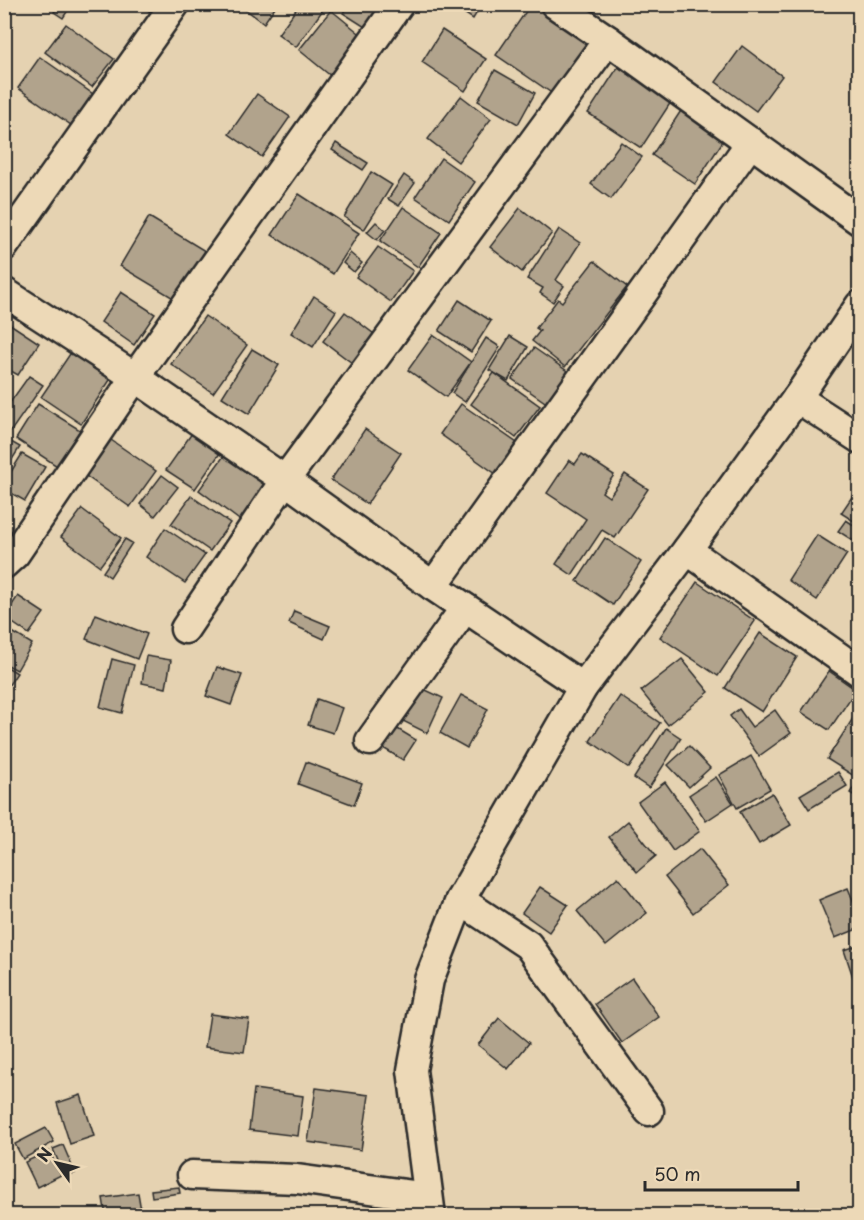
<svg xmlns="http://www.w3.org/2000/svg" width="864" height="1220" viewBox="0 0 864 1220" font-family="'Playpen Sans',sans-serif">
<rect width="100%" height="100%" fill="#e5d2b1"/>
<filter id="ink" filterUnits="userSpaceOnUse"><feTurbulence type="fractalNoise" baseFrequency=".0167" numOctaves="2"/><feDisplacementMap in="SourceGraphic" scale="12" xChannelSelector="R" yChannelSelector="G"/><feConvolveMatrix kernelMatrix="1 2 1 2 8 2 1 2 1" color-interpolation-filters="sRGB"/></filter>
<g filter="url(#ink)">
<g fill="#b1a38c" stroke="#2b2b2b" stroke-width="1.5">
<polygon points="59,4 72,4 63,18 54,12"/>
<polygon points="140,4 155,4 150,12"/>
<polygon points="238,4 277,4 264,23"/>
<polygon points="300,4 323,4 325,7 296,47 278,34"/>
<polygon points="349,4 380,4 365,27 343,13"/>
<polygon points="450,4 482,4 473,19"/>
<polygon points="531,4 544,4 592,38 553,94 496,55"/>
<polygon points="331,10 364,37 332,77 299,50"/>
<polygon points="66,24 114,59 92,87 45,52"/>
<polygon points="442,30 486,59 465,91 422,62"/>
<polygon points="742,46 782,76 756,111 716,82"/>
<polygon points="40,57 93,94 71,125 18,88"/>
<polygon points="618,67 671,102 641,148 588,113"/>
<polygon points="495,70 535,93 518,124 478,101"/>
<polygon points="257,94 290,117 262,157 229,134"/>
<polygon points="461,96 491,119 458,162 428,139"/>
<polygon points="686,103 729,132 695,184 652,155"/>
<polygon points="621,142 642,157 611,199 591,184"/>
<polygon points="336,143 368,163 363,170 332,150"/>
<polygon points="441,158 475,182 449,220 415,197"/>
<polygon points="371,172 392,185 364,230 344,217"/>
<polygon points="404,175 415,183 399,206 388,199"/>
<polygon points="299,194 359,233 333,274 272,235"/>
<polygon points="403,207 441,233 418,267 380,241"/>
<polygon points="520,208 552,233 522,272 490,247"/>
<polygon points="149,217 205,251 175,299 120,266"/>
<polygon points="376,222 385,230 377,240 367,232"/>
<polygon points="559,229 580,243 556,280 564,286 553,302 540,293 543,288 527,279"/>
<polygon points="378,247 413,271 391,302 356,277"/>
<polygon points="350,253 362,263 354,272 343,263"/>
<polygon points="594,261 627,287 565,367 532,341 540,331 536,328 558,299 562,302"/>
<polygon points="121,292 155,314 134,345 101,322"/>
<polygon points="314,296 336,311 313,347 291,333"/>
<polygon points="459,300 491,321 471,352 439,331"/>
<polygon points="345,312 382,340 360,369 323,341"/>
<polygon points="205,316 247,345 213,393 171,364"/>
<polygon points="4,320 39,343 18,375 4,367"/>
<polygon points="433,335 471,362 446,397 408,370"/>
<polygon points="510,336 528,347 508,381 489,370"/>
<polygon points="486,338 500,347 465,402 452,393"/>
<polygon points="534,348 570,373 548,404 512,379"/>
<polygon points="252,349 279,365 249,414 222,397"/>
<polygon points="72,351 112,377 81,424 41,397"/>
<polygon points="494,373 540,406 516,438 471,404"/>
<polygon points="29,376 43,385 11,431 4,426 4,411"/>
<polygon points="38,404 80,430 57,466 16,439"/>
<polygon points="461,404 517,443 496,474 440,434"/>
<polygon points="197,426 225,446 195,489 166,470"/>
<polygon points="365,429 401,453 367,504 331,480"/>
<polygon points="4,438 20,447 4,472"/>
<polygon points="111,440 156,471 130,507 86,476"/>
<polygon points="226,453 269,484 242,522 199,490"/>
<polygon points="22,454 45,467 25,501 4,489 4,483"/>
<polygon points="582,454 614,475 602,492 609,497 625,474 648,489 615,538 602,530 572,575 556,564 586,519 547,493 569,460 575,464"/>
<polygon points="162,475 178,487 155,516 140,504"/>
<polygon points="860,485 860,525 841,513"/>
<polygon points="191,496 230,523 210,551 171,524"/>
<polygon points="82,509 121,538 100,566 61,537"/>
<polygon points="846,520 860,529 860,545 838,531"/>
<polygon points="165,528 205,555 185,583 146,557"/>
<polygon points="817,535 847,554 817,600 788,580"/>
<polygon points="605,538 641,562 613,605 577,581"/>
<polygon points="125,539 132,543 110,577 103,572"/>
<polygon points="697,582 755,621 718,676 660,637"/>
<polygon points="18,596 44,613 29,634 4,617"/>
<polygon points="860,603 860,617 853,613"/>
<polygon points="294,611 330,626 324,639 289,623"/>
<polygon points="96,614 147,634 137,659 86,639"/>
<polygon points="4,627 32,644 17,670 4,663"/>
<polygon points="760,633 797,657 762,712 725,688"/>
<polygon points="146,656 171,660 166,688 142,683"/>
<polygon points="112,659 134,665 122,713 100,707"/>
<polygon points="682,659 709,692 668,725 641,691"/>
<polygon points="4,665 17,673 4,692"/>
<polygon points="217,667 242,675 231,705 206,696"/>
<polygon points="829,671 856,690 829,730 801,712"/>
<polygon points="415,685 443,698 427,733 399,719"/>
<polygon points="461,695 488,709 467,748 440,733"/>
<polygon points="620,696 660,723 629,768 590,741"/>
<polygon points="317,699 342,708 333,733 308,725"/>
<polygon points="739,709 752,727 775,710 791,733 759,756 730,716"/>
<polygon points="857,712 860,714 860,767 854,776 827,759"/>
<polygon points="396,728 416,740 403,760 383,748"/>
<polygon points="666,728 681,738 649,788 634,778"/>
<polygon points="689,746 710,768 689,787 668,765"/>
<polygon points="751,756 770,789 737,808 719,775"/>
<polygon points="306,762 362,783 354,805 298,784"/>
<polygon points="838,772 847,786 809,809 800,795"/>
<polygon points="716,777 733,803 706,821 689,795"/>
<polygon points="860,777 860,799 850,793"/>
<polygon points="665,782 700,831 673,851 638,802"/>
<polygon points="772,793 791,825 759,844 740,812"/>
<polygon points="628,821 656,856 637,872 609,837"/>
<polygon points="700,849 729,885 693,913 665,877"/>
<polygon points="618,877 647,913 606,946 577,911"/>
<polygon points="540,887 568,905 549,932 522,913"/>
<polygon points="848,888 860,917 860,928 835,938 819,900"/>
<polygon points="860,945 860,978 854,980 844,950"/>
<polygon points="632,978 659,1017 622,1043 595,1004"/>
<polygon points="210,1014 249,1019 244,1052 205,1047"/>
<polygon points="499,1018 529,1043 508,1069 478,1045"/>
<polygon points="316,1088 369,1095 361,1150 308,1142"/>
<polygon points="254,1089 303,1096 298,1136 249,1130"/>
<polygon points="81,1095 94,1136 70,1144 57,1103"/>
<polygon points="46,1128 54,1142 23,1159 15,1144"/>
<polygon points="63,1145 75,1173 65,1177 53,1149"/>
<polygon points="49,1151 61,1175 37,1187 25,1162"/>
<polygon points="179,1187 180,1193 152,1197 151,1190"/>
<polygon points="138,1193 142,1216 106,1216 103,1198"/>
<polygon points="164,1210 165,1216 151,1216 151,1213"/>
</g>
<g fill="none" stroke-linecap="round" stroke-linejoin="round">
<g stroke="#2b2b2b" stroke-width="33">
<g id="minor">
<polyline points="555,4 608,40 860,221"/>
<polyline points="4,246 175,4"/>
<polyline points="4,292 135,377 285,480 433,586 583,687"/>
<polyline points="797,398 860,439"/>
<polyline points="687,550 860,672"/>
<polyline points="4,564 15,554 135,377 399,4"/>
<polyline points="433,586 751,142"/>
<polyline points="185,629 285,480 608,40"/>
<polyline points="370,741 465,608"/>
<polyline points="460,900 528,945 649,1111"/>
<polyline points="192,1175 297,1179 428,1197"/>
<polyline points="431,1216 412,1070 429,980 460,900 583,687 687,550 797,398 860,305"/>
</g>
</g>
<use href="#minor" stroke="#edd9b7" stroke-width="28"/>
</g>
</g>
<rect width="864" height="1220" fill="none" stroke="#edd9b7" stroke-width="24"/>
<rect x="12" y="12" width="840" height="1196" fill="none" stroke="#2b2b2b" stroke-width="2" filter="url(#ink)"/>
<g transform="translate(57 1163) rotate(304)" stroke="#edd9b7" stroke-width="4.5" paint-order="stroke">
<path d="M0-4.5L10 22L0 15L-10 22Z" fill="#2b2b2b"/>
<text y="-9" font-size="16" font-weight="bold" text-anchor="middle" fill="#2b2b2b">N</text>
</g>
<path d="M645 1181v9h153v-9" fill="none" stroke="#2b2b2b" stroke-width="3"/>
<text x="654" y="1181" font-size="18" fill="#2b2b2b" stroke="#edd9b7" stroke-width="4.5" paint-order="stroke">50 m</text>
</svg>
